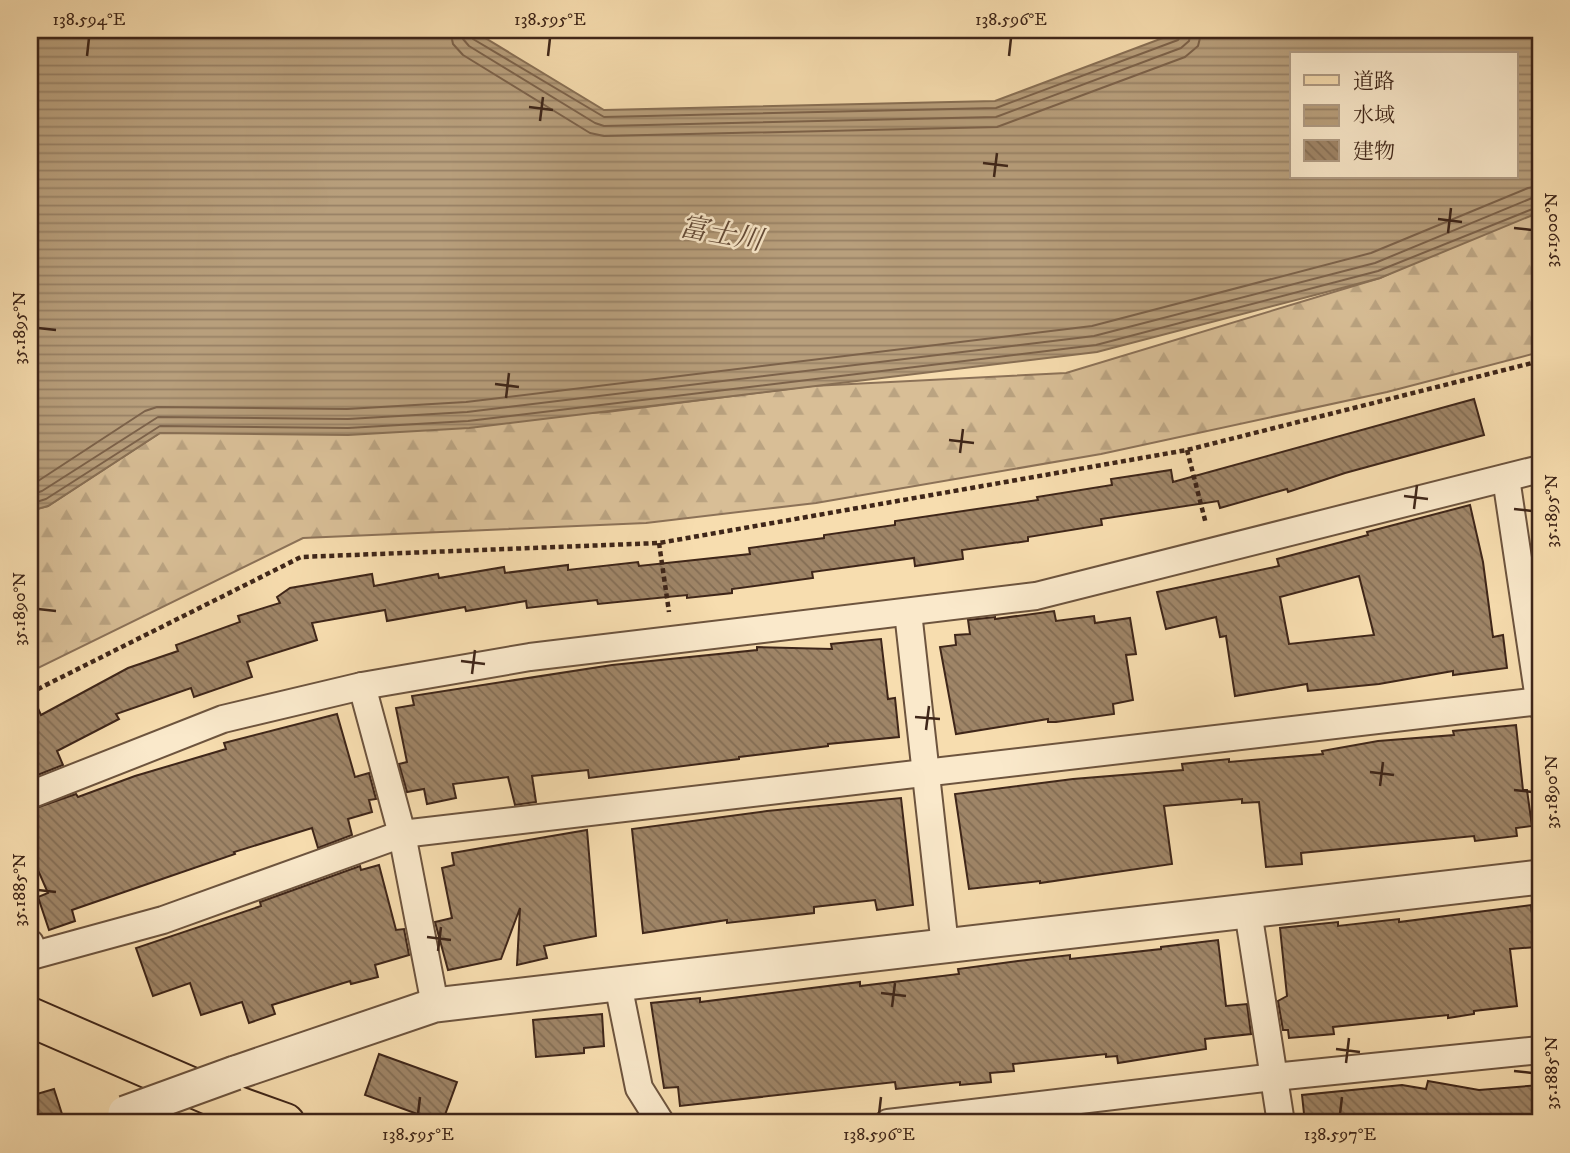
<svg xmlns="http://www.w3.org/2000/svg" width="1570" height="1153" viewBox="0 0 1570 1153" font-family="'IM FELL DW Pica','Noto Serif JP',serif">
<defs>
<pattern id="forest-firs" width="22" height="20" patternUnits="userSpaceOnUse" patternTransform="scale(1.75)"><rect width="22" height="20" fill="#d8be96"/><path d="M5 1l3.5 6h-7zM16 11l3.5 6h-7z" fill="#baa381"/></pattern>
<pattern id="water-rules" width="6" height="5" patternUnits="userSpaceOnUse" patternTransform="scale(1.75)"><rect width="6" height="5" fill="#b89f7c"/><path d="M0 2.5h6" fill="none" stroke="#978165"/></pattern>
<pattern id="building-back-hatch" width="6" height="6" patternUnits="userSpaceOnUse" patternTransform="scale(1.75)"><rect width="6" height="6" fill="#9f8567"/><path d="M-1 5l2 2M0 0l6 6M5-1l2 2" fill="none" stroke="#836d54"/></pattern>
</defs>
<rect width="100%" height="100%" fill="#f7ddaf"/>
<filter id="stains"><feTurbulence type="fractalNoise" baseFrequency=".00286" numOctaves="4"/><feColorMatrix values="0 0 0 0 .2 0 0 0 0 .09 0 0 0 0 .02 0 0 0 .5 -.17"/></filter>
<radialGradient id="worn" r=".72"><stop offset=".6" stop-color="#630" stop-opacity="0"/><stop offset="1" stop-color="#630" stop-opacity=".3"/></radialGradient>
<polygon fill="url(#forest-firs)" stroke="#8c7258" stroke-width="2" points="1540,205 1540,352 1387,392 1101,454 816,503 646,523 303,538 30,672 30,511 48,506 160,433 607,412 812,386 1066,373 1380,278"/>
<path fill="url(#water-rules)" stroke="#886f54" stroke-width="2" fill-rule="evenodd" d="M30 30H472L604 110 995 101 1184 30H1540V212L1380 278 1097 352 469 428 348 435 160 433 48 506 30 511ZM1292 54H1516V177H1292Z"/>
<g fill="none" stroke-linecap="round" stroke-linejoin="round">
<g stroke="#7c624a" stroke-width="2">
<polyline points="450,30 453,44 463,55 590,133 604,136 997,127 1185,57 1198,46 1202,30"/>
<polyline points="461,30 463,39 469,46 595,123 604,126 996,117 1181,48 1189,41 1191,30"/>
<polyline points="470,30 473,39 604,117 996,108 1178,40 1182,35 1183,30"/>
<polyline points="30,484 38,481 145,411 157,407 347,409 466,402 1092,326 1371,253 1528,188 1540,186"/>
<polyline points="30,495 42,491 158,417 348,419 467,412 1094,336 1375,263 1532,198 1540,197"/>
<polyline points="30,504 46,499 160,426 348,428 468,421 1096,345 1378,271 1540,206"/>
</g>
</g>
<g fill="url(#building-back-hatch)" stroke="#3f2619" stroke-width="2" fill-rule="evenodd">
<polygon points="1474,399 1484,435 1345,473 1288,492 1287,489 1220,508 1218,501 1101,519 1102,525 1028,537 1028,541 962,550 963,559 915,566 914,558 812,572 813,578 732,589 732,593 687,598 687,595 598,604 597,600 527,608 526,601 466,611 465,607 387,621 385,610 312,623 317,640 247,662 252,677 194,697 191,688 116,714 119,719 57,751 63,765 30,778 30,691 41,715 128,668 178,651 176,645 240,622 238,616 280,603 277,597 290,588 372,574 374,586 438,574 439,578 504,567 505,573 568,565 568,570 638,562 639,566 750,554 749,548 824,538 824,535 895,525 895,521 1038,500 1037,497 1112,485 1111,479 1171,470 1173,482"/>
<path d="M1470 505 1483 562 1493 637 1503 635 1507 668 1453 675V671L1379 684 1308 691 1307 684 1235 696 1226 636 1220 637 1216 617 1166 629 1157 592 1279 566 1277 559 1368 535 1367 532ZM1359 576 1374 635 1289 644 1280 597Z"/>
<polygon points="1054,611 1056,621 1094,616 1095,623 1130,618 1136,654 1126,655 1133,700 1113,704 1114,714 1056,722 1048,722 1048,719 956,734 940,647 956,645 955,635 970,634 968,620 995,617 995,619"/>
<polygon points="881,639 888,699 895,698 899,737 828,744 828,746 739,757 739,759 589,778 588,770 532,776 536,802 515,805 508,777 453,784 456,798 427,804 424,789 407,792 399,764 407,762 396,708 414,705 412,696 612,665 757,650 757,647 832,649 831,644"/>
<polygon points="337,714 355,777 369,773 376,799 369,800 372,812 348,819 352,835 318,848 312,828 234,852 235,854 72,910 75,921 49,930 38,897 48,893 30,852 30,810 76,794 78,797 135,776 226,749 224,743"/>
<polygon points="1516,725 1523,790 1527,790 1532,826 1516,828 1517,836 1475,841 1474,836 1301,853 1302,864 1266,867 1259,802 1242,803 1242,799 1164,806 1172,864 1040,883 1040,881 969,889 955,794 1073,779 1183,770 1182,764 1229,759 1229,762 1323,754 1322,751 1378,741 1454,735 1453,731"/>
<polygon points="901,798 913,905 877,910 875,900 814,907 814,913 727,923 727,920 643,933 632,829 767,811"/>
<polygon points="587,830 596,936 544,946 547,958 517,965 520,908 501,959 448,970 435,922 452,918 442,868 454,865 452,853"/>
<polygon points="379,865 396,930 404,929 409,955 375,965 378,977 351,984 350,981 272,1005 275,1014 249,1023 242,1002 201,1015 190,983 153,996 136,948 261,906 260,902 360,866 361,870"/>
<polygon points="1531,905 1536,947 1510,949 1517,1006 1474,1011 1474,1014 1448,1018 1448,1015 1333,1027 1334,1034 1289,1038 1288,1030 1283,1030 1278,1001 1287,996 1280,928 1338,922 1338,926 1399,919 1399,922"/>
<polygon points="1218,940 1226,1006 1247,1004 1251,1034 1205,1039 1206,1049 1118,1063 1117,1056 1106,1057 1106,1054 1013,1064 1014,1071 990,1073 991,1082 960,1085 960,1082 896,1089 895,1082 680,1106 678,1087 664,1088 651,1003 700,998 700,1002 860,982 860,986 959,974 958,969 1018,961 1070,955 1070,959 1161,949 1161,947"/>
<polygon points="602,1014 604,1046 584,1048 584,1053 536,1057 533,1020"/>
<polygon points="379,1054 457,1082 442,1123 365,1095"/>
<polygon points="1428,1081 1479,1090 1540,1085 1540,1123 1305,1123 1302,1095 1402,1085 1426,1089"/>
<polygon points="54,1089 62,1114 30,1123 30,1096"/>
</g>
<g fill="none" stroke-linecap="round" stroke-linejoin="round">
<g stroke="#6d543e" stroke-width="30">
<g id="minor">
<polyline points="1506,478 1540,706"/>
<polyline points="908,612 945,946"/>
<polyline points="362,686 402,834 435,1005"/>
<polyline points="30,795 223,719 362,686 530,657 1036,596 1540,469"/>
<polyline points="1248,911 1281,1123"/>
<polyline points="30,943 35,955 163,920 402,834 1540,701"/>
<polyline points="618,984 639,1088 661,1123"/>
<polyline points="888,1123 1274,1077 1540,1050"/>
</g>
</g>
<g stroke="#6d543e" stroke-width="37">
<polyline id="tertiary" points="235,1073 435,1005 1540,877"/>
</g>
<g stroke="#3f2619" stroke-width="42">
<polyline id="primary" points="30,1017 221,1100 285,1123"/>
</g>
<g stroke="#3f2619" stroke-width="4.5" stroke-dasharray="5 3.5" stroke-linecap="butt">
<polyline points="1187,450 1206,524"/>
<polyline points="659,543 669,612"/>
<polyline points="30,693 301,557 659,543 1187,450 1532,363 1540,357"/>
</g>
<use href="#minor" stroke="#fae9cb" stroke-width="26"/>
<use href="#tertiary" stroke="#fae9cb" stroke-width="33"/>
<use href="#primary" stroke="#f7ddaf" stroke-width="38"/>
<g stroke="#6d543e" stroke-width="37" stroke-linecap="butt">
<polyline id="tertiary-bridge" points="125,1113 235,1073"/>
</g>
<use href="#tertiary-bridge" stroke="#fae9cb" stroke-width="33"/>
</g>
<path fill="none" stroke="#3f2619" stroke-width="2.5" d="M87 56 89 38M548 56 550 38M1009 56 1011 38M529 107 553 110M540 121 543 97M983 163 1008 166M994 177 997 153M1438 219 1462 222M1514 228 1532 230M1448 233 1451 208M38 328 56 330M495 384 519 387M506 398 509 373M949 440 974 443M960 453 963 429M1404 496 1428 499M1414 509 1417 485M1514 509 1532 511M38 609 56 611M461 661 485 664M472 674 475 650M915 717 940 719M926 730 929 706M1370 772 1394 775M1380 786 1383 762M1514 790 1532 792M38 890 56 892M427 937 451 940M438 951 441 927M881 993 906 996M892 1007 895 983M1336 1049 1360 1052M1346 1063 1349 1038M1514 1071 1532 1073M418 1114 420 1097M879 1114 881 1097M1340 1114 1342 1097"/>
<g text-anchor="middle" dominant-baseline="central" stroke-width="5" stroke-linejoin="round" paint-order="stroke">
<g font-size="28" font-style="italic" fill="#634a37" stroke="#fae9cb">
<text transform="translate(721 234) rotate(10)">富士川</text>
</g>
</g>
<rect width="1570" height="1153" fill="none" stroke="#f7ddaf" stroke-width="77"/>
<rect x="1290" y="52" width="228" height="126" fill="#fae9cb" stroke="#af9b84" stroke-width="2"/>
<rect x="1304" y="75" width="35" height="10" fill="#f7ddaf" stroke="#af9b84" stroke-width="2"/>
<text x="1353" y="88" font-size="21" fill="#3f2619">道路</text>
<rect x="1304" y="105" width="35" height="21" fill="url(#water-rules)" stroke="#af9b84" stroke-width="2"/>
<text x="1353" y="122" font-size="21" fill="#3f2619">水域</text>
<rect x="1304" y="140" width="35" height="21" fill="url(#building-back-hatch)" stroke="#af9b84" stroke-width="2"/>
<text x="1353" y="158" font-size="21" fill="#3f2619">建物</text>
<rect x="38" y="38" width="1494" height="1076" fill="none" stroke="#3f2619" stroke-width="2.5"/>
<g font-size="18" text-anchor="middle" fill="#3f2619">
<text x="89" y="25">138.594°E</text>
<text x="550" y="25">138.595°E</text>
<text x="1011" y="25">138.596°E</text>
<text transform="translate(1551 230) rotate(-90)" y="6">35.1900°N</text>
<text transform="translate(19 328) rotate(-90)" y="6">35.1895°N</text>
<text transform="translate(1551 511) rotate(-90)" y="6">35.1895°N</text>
<text transform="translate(19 609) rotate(-90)" y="6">35.1890°N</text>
<text transform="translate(1551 792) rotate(-90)" y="6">35.1890°N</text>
<text transform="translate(19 890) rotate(-90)" y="6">35.1885°N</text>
<text transform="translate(1551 1073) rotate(-90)" y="6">35.1885°N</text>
<text x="418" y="1140">138.595°E</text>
<text x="879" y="1140">138.596°E</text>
<text x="1340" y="1140">138.597°E</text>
</g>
<rect width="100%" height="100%" filter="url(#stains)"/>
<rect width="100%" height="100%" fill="url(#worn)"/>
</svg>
